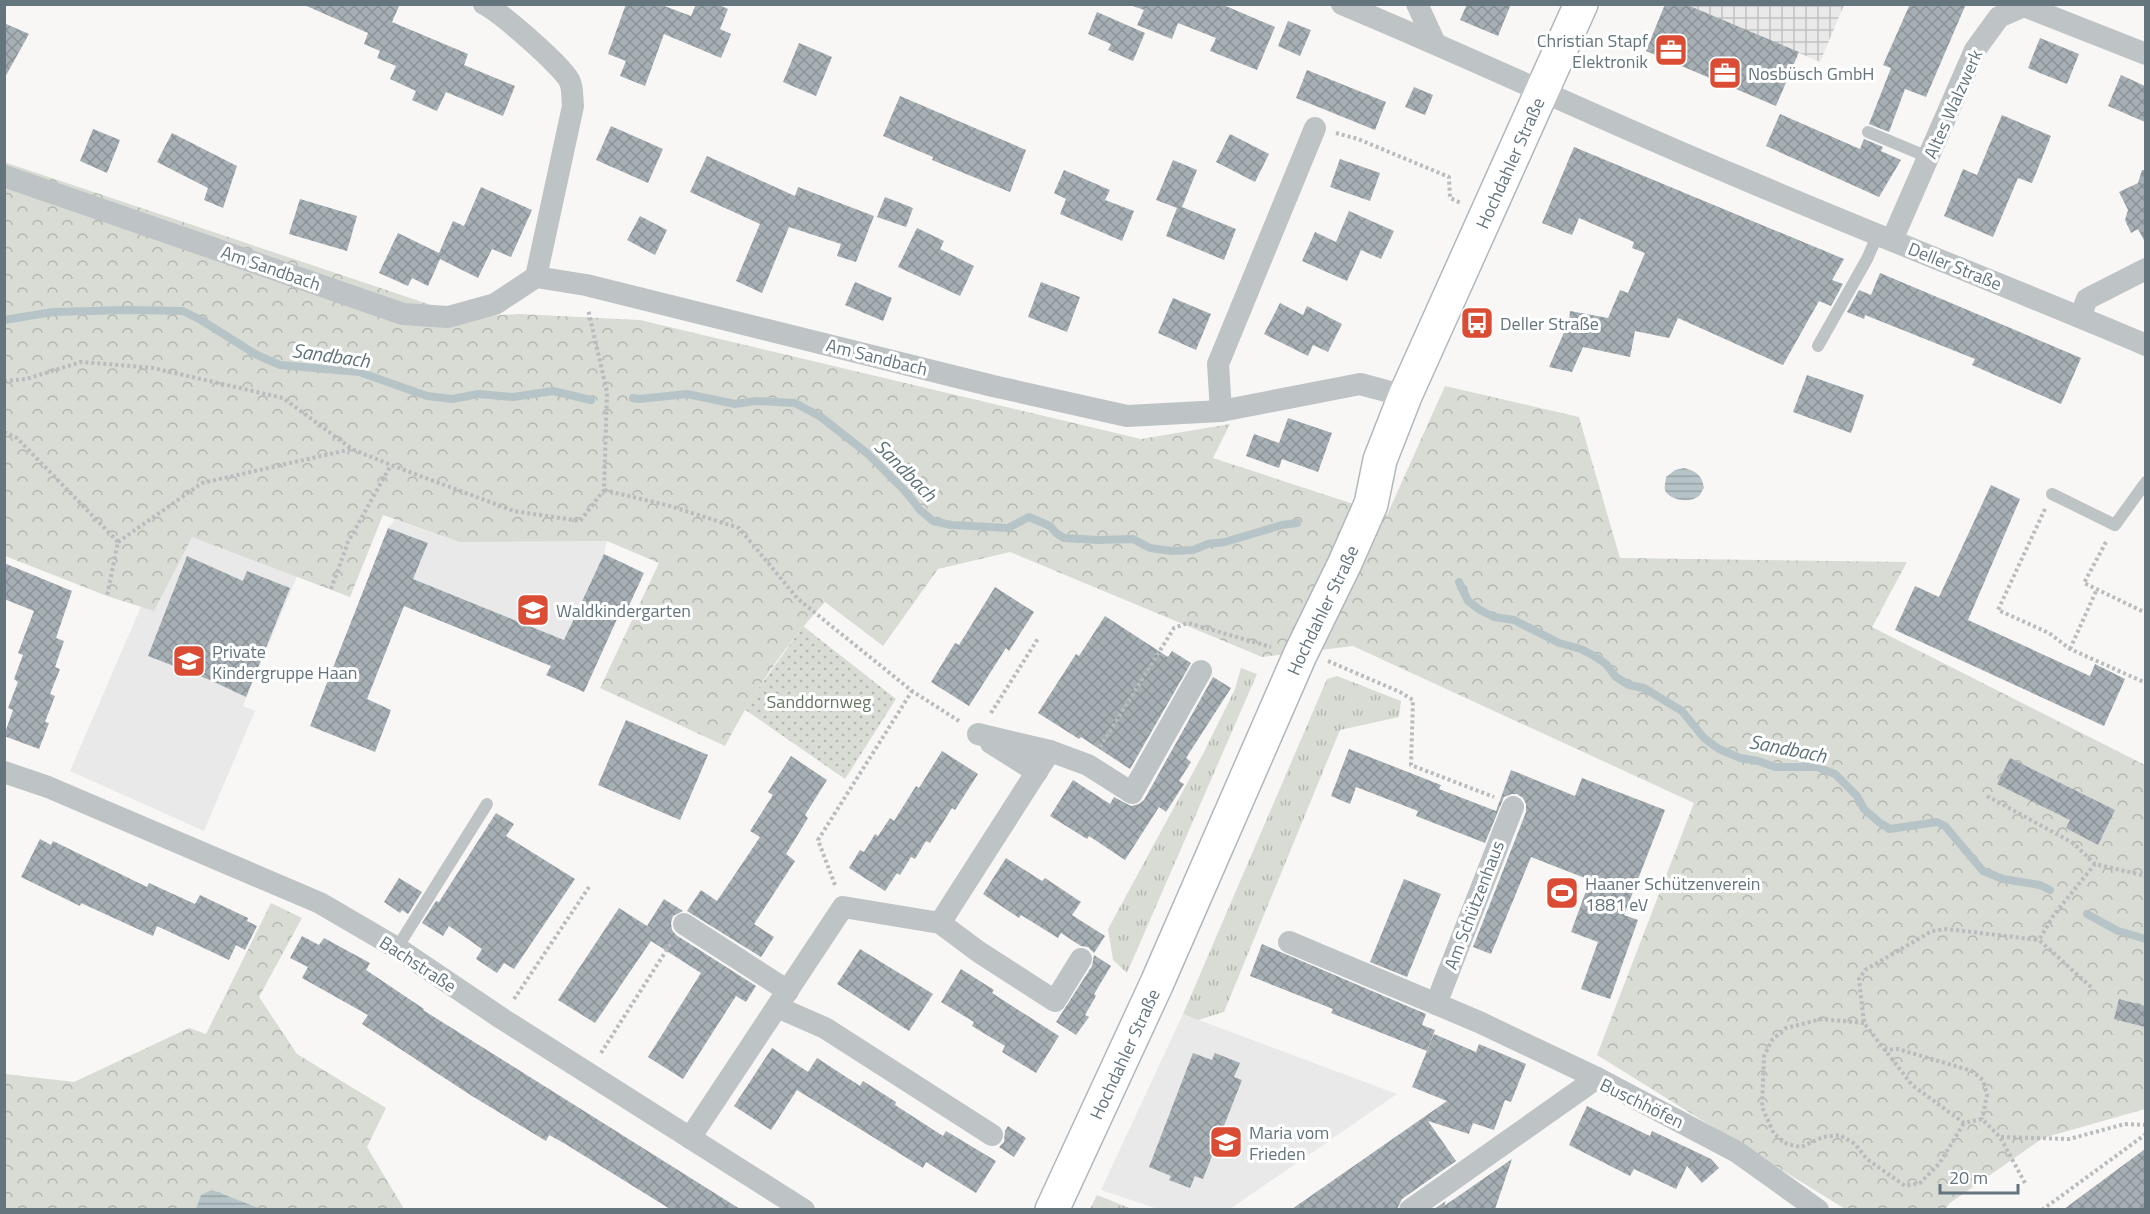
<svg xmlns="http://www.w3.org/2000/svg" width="2150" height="1214" viewBox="0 0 2150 1214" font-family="'Titillium Web',sans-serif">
<defs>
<pattern id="industrial-grid" width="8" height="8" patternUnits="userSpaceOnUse" patternTransform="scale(1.5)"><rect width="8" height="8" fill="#e8e9e8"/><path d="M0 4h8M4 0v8" fill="none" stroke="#c0c1c1"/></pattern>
<pattern id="grass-tufts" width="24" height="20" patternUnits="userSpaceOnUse" patternTransform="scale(1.5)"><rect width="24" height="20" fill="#d8dcd4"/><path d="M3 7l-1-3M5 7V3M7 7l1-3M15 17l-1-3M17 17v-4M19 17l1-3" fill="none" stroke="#b3b7b1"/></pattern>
<pattern id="forest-crowns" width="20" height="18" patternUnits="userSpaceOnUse" patternTransform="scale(1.5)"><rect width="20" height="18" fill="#d8dcd4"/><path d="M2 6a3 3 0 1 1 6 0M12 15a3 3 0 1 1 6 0" fill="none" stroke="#b3b7b1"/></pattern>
<pattern id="park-dots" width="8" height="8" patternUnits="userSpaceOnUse" patternTransform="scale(1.5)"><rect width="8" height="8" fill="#d8dcd4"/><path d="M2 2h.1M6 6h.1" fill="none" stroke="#b3b7b1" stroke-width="1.8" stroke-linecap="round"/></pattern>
<pattern id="water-rules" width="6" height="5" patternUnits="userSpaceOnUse" patternTransform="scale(1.5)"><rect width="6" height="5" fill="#b7c4c7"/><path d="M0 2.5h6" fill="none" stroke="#98a4a7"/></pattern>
<pattern id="building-cross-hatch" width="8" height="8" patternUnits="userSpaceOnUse" patternTransform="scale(1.5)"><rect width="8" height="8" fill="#a6afb4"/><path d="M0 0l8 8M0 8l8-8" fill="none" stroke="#8b9398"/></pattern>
</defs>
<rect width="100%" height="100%" fill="#f8f7f5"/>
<g fill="#e8e9e8">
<polygon points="187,500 308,550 243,706 255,711 204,831 70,771"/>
<polygon points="395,520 459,542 607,541 604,554 564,640 413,579 428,543 388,528"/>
<polygon points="1183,1014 1397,1094 1230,1209 1158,1209 1101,1190"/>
</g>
<polygon fill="url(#industrial-grid)" points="1687,5 1844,5 1820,62"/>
<g fill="url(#grass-tufts)">
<polygon points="1241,668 1257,674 1127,973 1113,960 1108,929 1203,754 1235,689"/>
<polygon points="1337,676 1401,701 1399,717 1340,730 1224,1012 1198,1020 1183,1014 1327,679"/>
<polygon points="1097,1195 1132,1209 1090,1209"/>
</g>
<g fill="url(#forest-crowns)">
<path d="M4 162 467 317 519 314 640 320 1141 439 1230 424 1213 458 1387 515 1445 386 1579 417 1620 558 1907 562 1872 627 2145 765V1109L2043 1138 1950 1203 1945 1209H1845L1597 1055 1694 803 1353 646 1262 657 1010 552 938 569 883 646 825 602C785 645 752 694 725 746L600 688 659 563 607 541 459 542 383 515 350 597 192 537 154 611 107 596 5 556Z"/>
<polygon points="271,903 302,918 259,997 297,1054 386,1108 367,1147 404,1209 5,1210 5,1074 74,1082 189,1028 206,1034"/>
</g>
<polygon fill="url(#park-dots)" points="803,626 896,699 845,779 744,709"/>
<g fill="url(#water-rules)">
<path d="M1684 468C1696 471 1702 475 1704 488 1702 490 1701 494 1699 496 1691 503 1672 501 1666 492 1663 488 1666 482 1666 477L1675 470Z"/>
<polygon points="212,1190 261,1209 196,1209 201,1195"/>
</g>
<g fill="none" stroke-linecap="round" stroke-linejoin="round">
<g stroke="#b7c4c7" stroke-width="8">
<polyline points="4,320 53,312 127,310 183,311 201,320 257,355 280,365 359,372 427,396 452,399 478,394 513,397 553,391 591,400"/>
<polyline points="633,398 639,399 687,394 735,404 756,401 795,403 821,417 868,454 906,492 920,510 933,521 951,525 1008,528 1029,517 1050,526 1056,533 1064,538 1098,540 1133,539 1150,548 1172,551 1193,550 1208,544 1225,542 1282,525 1297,523"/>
<polyline points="1459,582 1468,601 1480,610 1494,617 1514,620 1559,643 1581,649 1594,656 1606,664 1616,677 1629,685 1644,688 1682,711 1704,738 1719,749 1740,758 1758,761 1775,767 1817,767 1835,774 1857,796 1864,809 1880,823 1890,829 1937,822 1945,826 1983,871 2003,879 2040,885 2050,890"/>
<polyline points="2087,914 2118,931 2146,939"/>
</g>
</g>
<g fill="url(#building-cross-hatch)">
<polygon points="302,4 400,4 392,22 468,54 464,65 515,86 503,116 446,92 437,111 412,100 416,91 390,79 396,66 377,58 380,51 364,44 368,33"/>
<polygon points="626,4 659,4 691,16 696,4 717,4 728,9 720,29 731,34 721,58 664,34 645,86 620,76 626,61 608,54"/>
<polygon points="1134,4 1221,4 1275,27 1257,70 1210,51 1216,38 1178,23 1172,39 1137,25 1144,10 1133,6"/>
<polygon points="1467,4 1511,4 1498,36 1460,20"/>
<polygon points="1665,4 1685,4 1799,52 1776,106 1646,51"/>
<polygon points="1910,4 1966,4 1926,97 1905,89 1889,132 1869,124 1891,68 1883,65"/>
<polygon points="1097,12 1145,33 1133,61 1108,50 1111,44 1088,34"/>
<polygon points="1288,21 1311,30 1300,56 1278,46"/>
<polygon points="4,23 29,34 4,79"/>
<polygon points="2040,38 2079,54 2067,84 2028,68"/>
<polygon points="799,43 832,57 816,96 783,82"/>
<polygon points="1307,70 1386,102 1375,130 1296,98"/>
<polygon points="2121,75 2145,86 2145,122 2108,106"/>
<polygon points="1414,87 1433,95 1425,115 1405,107"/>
<polygon points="900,96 1026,150 1010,192 932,160 933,157 883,136"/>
<polygon points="1780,114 1860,149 1864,139 1883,147 1881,151 1901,160 1879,197 1766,146"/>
<polygon points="2002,115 2051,136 2032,183 2018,178 1993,237 1944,216 1963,169 1977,175"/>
<polygon points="611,126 663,149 648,183 596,160"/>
<polygon points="93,129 120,140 107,173 80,161"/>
<polygon points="172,133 237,166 223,208 204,200 208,188 157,162"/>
<polygon points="1230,134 1269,154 1255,182 1216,162"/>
<polygon points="1574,147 1844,259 1832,280 1843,284 1831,306 1819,301 1783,365 1678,318 1669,338 1635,331 1630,357 1583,347 1572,372 1549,367 1569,321 1570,311 1608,318 1620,290 1628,293 1645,253 1632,248 1634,242 1579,218 1572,235 1542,223"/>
<polygon points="707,156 795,196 798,187 874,216 856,262 837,256 841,244 789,227 762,293 736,281 760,224 690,192"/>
<polygon points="1340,159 1380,173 1370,201 1330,187"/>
<polygon points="1173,160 1197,170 1182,207 1236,229 1224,260 1166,236 1177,208 1156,200"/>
<polygon points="1064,170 1110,190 1105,200 1134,211 1122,241 1060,214 1066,199 1054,193"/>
<polygon points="2142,170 2145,170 2145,242 2138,229 2131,233 2125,220 2128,210 2119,192 2138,183"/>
<polygon points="481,187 532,210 511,257 492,249 478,278 440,259 428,286 412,278 408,286 379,273 398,233 439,253 453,221 464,226"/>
<polygon points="885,197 913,208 906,227 877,217"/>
<polygon points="300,199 357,216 347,251 289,234"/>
<polygon points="1349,211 1394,231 1381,259 1361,250 1347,281 1302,261 1315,232 1336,242"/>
<polygon points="640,216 667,230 655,255 627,240"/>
<polygon points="917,228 944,241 940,249 974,266 960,296 898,267"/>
<polygon points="1880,273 2081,358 2061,404 1972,365 1975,359 1865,315 1864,319 1847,312 1859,290 1871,295"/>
<polygon points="855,282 892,298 883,321 845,305"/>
<polygon points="1041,282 1080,297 1067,332 1028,317"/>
<polygon points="1173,298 1211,314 1196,350 1158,333"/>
<polygon points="1280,303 1303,315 1307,306 1342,324 1328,352 1313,345 1308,356 1264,334"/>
<polygon points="1807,375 1864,395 1851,433 1793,412"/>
<polygon points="1288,418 1332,433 1318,472 1282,459 1279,468 1246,456 1254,434 1279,443"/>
<polygon points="1991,485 2020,499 1968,620 2090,676 2095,664 2125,679 2104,726 1895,630 1915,586 1939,597"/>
<polygon points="388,528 428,543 413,579 564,640 604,554 644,573 627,610 622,608 584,692 546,675 551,666 404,606 367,699 391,710 375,752 310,726"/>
<polygon points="187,556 243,581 247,571 290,588 246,697 210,680 148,656"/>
<polygon points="4,563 72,591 56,638 64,641 55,667 60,669 50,694 55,696 45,722 49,723 39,749 4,736 13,710 8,708 18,682 14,679 23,655 18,653 34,611 4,599"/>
<polygon points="995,587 1034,612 1009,651 1006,648 969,706 931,682 955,643 959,645"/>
<polygon points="1105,616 1168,657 1172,651 1191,663 1130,769 1081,737 1079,739 1038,713 1076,654 1079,656"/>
<polygon points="1213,677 1231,688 1186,758 1191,762 1179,781 1184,784 1166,812 1159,807 1125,860 1089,836 1087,839 1050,816 1073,780 1110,804 1114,797 1131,806 1139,804 1144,800"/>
<polygon points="626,720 708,755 680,820 598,785"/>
<polygon points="1349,749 1441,785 1439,789 1496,811 1511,770 1575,796 1582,778 1665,810 1624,915 1638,920 1610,999 1581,989 1598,942 1571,932 1590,880 1531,857 1491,954 1473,947 1526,812 1526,804 1523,798 1517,794 1512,794 1504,797 1485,843 1416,816 1418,811 1356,787 1350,804 1331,796"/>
<polygon points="942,751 978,774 955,810 952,808 930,843 926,841 915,859 911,857 900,875 897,873 885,891 849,868 860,850 864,852 875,834 878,836 890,818 894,821 916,786 919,788"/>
<polygon points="791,756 827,780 805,815 808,818 786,854 795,861 754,924 774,937 761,957 687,911 701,890 717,901 748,855 760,837 750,831 773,795 768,792"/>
<polygon points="2010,758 2115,810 2098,845 2066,828 2070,820 1997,784"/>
<polygon points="496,813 514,824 506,836 575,879 514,969 504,963 497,973 476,959 482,949 449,926 443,936 422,923 436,901 439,902"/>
<polygon points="40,839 51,845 53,841 147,887 149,883 195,904 200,895 248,918 247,921 257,926 245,950 236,945 229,960 157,926 153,936 81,903 80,906 21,877"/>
<polygon points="1006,858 1042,881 1045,878 1081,902 1072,915 1105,936 1094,953 1088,947 1081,946 1061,933 1058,938 1021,915 1019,918 983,894"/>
<polygon points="399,878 422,892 408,914 402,910 400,913 384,902"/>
<polygon points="1404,879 1441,894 1407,977 1370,962"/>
<polygon points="664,899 683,911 673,916 671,923 672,930 676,935 756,986 746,1002 736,996 683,1079 648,1057 701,973 651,941 595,1023 558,1000 619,908 647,926"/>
<polygon points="302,936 319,945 324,938 370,963 366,970 424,1009 423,1010 740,1209 670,1209 562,1142 549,1135 546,1141 472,1096 362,1024 368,1015 302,978 308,967 290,958"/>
<polygon points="1262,944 1426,1014 1422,1025 1435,1030 1427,1051 1331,1013 1333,1009 1250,976"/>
<polygon points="860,949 933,994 909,1031 837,984"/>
<polygon points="1094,955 1111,966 1094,994 1096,996 1085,1015 1089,1017 1076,1035 1056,1022 1092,966"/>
<polygon points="961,969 994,990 992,993 1059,1036 1036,1073 1002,1052 1005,1046 972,1026 974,1022 941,1002"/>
<polygon points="2119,999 2145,1006 2145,1027 2114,1019"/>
<polygon points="1434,1034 1476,1052 1479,1044 1526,1064 1511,1102 1505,1100 1494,1130 1473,1123 1469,1134 1428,1121 1456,1161 1402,1199 1397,1209 1292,1209 1447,1101 1412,1087"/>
<polygon points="772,1048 808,1072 817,1058 860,1086 863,1081 896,1102 895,1105 943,1136 946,1131 996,1161 976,1193 926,1162 923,1168 797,1090 771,1130 734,1106"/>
<polygon points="1193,1053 1212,1060 1215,1053 1240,1063 1234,1077 1242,1080 1203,1179 1195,1176 1190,1188 1169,1180 1171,1176 1149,1167"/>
<polygon points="1587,1106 1650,1136 1652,1131 1711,1159 1719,1168 1702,1183 1687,1166 1676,1189 1634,1169 1630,1176 1569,1145"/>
<polygon points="1008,1126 1026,1138 1014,1157 999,1147 1004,1142 1005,1131"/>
<polygon points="2145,1149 2145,1209 2064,1209"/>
<polygon points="1512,1159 1495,1209 1434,1209 1446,1201 1444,1206"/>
</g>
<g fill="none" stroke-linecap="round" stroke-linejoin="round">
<g stroke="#b1b7bb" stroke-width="36">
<g id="secondary">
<path id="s1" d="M1052 1210 1157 983 1300 655 1345 563 1371 504 1380 460 1405 396 1581 4"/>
</g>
</g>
<g stroke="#b9bcbe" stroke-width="4" stroke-dasharray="3 3" stroke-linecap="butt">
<polyline points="1336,133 1358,139 1449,177 1450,198 1461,203"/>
<polyline points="4,381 26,379 81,362 153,368 283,398 352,449 391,465 514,511 580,521 604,490 607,392 588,309"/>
<polyline points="4,432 17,438 118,542 107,596"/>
<polyline points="604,490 670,506 739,528 798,599 912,691 959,721"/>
<polyline points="2045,509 1998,610 2049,633 2070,649 2146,683"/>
<polyline points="118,542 202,483 352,449"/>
<polyline points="2106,542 2084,583 2146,613"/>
<polyline points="331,589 348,542 391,465"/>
<polyline points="2070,649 2097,589"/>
<polyline points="1328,661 1400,692 1413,700 1411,765 1494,797"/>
<polyline points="991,713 1039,637"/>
<polyline points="1100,747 1174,628 1188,623 1271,647"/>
<polyline points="1987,796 2073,843 2095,864"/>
<polyline points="835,885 818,840 912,691"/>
<polyline points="2091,987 2039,940 2053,916 2095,864 2146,876"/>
<polyline points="514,999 589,887"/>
<polyline points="1864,1023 1822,1019 1786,1028 1772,1040 1764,1056 1762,1107 1774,1134 1787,1144 1801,1147 1823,1137 1840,1135 1855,1144 1867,1159 1905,1186 1920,1183 1939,1164 1964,1123"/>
<polyline points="1884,1050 1898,1049 1972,1071 1983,1080 1987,1095 1982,1119"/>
<polyline points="601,1053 671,943"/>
<polyline points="2001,1137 2069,1139 2125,1124 2146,1125"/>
<polyline points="2025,1183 2000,1137 1982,1119 1964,1123 1912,1085 1864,1023 1859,979 1865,970 1932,931 1947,929 2039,940"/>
<polyline points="2042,1210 2146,1134"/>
</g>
<g stroke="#bec3c6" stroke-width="12">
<polyline points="1868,132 1928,157"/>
<polyline points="1818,346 1867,259 1878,234"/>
<polyline points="2052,494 2115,525 2146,482"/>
<polyline points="397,948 487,804"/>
</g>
<g stroke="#bec3c6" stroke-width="22">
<path d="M484 4C500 12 565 68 570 82 573 89 572 99 573 106L536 277"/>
<path d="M1342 4C1474 59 1602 120 1734 175 1870 233 2009 287 2146 345"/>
<polyline points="1417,4 1435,43"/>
<polyline points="4,176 403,314 448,317 495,304 536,277 586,285 993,386 1127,416 1221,411 1360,384 1405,396"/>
<polyline points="1892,240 1975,50 1999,17 2024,6 2146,54"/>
<polyline points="2080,317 2087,299 2146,269"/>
<polyline points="1221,411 1218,364 1315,128"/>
<polyline points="978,734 1050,751 1088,765 1132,793 1201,671"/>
<polyline points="991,743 1037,772"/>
<polyline points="4,772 48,787 320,903 397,948 501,1018 804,1210"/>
<polyline points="940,923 1050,751"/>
<polyline points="684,924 788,991"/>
<polyline points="1289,942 1479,1022 1597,1078 1737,1152 1818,1210"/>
<polyline points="1436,1004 1513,807"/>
<polyline points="777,1007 825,1028 992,1135"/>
<polyline points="690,1138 843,907 940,923 979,952 1055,1001 1081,959"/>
<polyline points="1410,1210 1597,1078"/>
</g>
<use href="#secondary" stroke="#fff" stroke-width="33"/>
</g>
<defs>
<g id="office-square" transform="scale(1.725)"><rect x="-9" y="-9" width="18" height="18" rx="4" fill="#da4c33" stroke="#fff"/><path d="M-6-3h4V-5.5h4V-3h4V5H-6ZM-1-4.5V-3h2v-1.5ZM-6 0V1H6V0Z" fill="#fff"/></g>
<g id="bus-square" transform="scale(1.725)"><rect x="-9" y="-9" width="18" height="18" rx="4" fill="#da4c33" stroke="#fff"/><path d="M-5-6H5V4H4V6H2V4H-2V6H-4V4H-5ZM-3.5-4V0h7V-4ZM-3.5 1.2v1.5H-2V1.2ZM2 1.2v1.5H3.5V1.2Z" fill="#fff"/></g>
<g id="school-square" transform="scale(1.725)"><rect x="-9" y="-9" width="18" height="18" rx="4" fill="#da4c33" stroke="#fff"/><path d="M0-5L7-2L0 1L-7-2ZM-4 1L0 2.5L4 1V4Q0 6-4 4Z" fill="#fff"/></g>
<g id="stadium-square" transform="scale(1.725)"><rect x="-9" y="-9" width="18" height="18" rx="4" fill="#da4c33" stroke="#fff"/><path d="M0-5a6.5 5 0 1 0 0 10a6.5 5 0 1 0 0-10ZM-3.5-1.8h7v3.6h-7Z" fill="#fff"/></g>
</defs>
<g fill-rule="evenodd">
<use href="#office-square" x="1671" y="50"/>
<use href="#office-square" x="1725" y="73"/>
<use href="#bus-square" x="1477" y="323"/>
<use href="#school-square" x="533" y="610"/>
<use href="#school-square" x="189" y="661"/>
<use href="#stadium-square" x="1562" y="893"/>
<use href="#school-square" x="1226" y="1142"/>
</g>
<g text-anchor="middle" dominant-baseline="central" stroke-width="6" stroke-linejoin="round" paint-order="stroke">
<g font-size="18" fill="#64757e" stroke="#fff" text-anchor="start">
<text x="1648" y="40" text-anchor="end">Christian Stapf<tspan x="1648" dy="21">Elektronik</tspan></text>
<text x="1748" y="73">Nosbüsch GmbH</text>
<text x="1500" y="323">Deller Straße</text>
<text x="556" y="610">Waldkindergarten</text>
<text x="212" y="651">Private<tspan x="212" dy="21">Kindergruppe Haan</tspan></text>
<text x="1585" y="883">Haaner Schützenverein<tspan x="1585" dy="21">1881 eV</tspan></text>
<text x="1249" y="1132">Maria vom<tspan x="1249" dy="21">Frieden</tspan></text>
</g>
<g font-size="18" fill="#64757e" stroke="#fff">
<text transform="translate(1953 104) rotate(-66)">Altes Walzwerk</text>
<text stroke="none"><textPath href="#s1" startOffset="1144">Hochdahler Straße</textPath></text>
<text transform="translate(1955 266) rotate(22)">Deller Straße</text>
<text transform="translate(271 268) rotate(19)">Am Sandbach</text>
<text transform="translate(877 357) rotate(14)">Am Sandbach</text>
<text stroke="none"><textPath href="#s1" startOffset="658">Hochdahler Straße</textPath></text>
<text transform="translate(1474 905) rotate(-69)">Am Schützenhaus</text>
<text transform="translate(418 964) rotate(33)">Bachstraße</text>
<text stroke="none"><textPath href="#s1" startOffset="172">Hochdahler Straße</textPath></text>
<text transform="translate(1642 1103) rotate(26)">Buschhöfen</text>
</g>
<g font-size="18" fill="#687763" stroke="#fff">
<text x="819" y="701">Sanddornweg</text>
</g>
<g font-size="20" font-style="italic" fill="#5f7479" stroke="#fff">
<text transform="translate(331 355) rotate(8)">Sandbach</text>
<text transform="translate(906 470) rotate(45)">Sandbach</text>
<text transform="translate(1788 748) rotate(11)">Sandbach</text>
</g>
</g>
<rect width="2150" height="1214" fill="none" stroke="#64757e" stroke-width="12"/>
<path d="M1940 1184v9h78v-9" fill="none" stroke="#64757e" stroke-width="3"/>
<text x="1949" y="1184" font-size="18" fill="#64757e" stroke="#ffffff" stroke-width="4.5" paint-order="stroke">20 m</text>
</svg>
